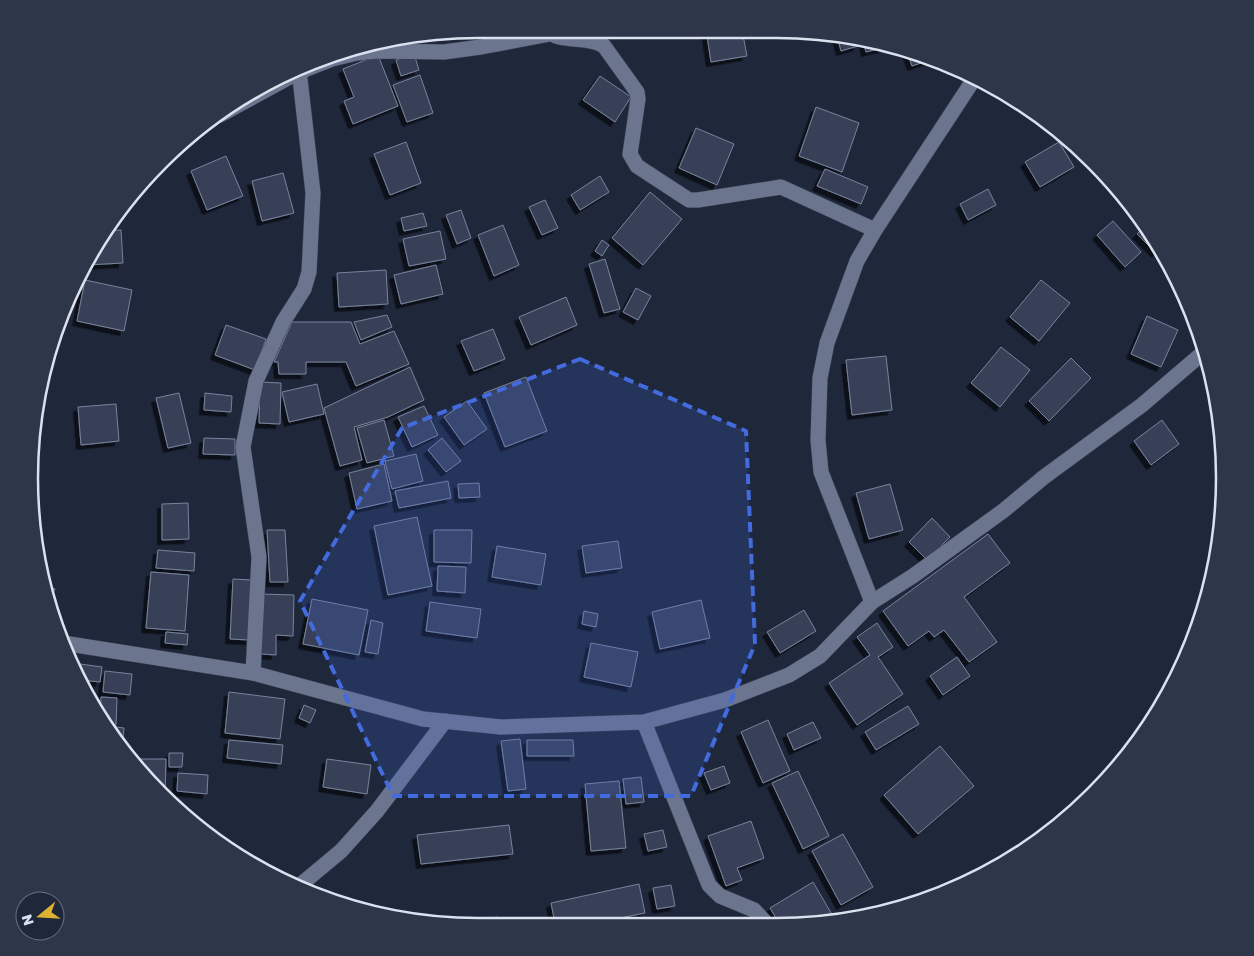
<svg xmlns="http://www.w3.org/2000/svg" width="1254" height="956" viewBox="0 0 1254 956" font-family="'Golos Text',sans-serif">
<defs>
<filter id="shadow"><feDropShadow dx="-4.5" dy="4.5" stdDeviation="0" flood-color="#0009"/></filter>
</defs>
<rect width="100%" height="100%" fill="#1f273b"/>
<g fill="#384158" stroke="#78839c" filter="url(#shadow)">
<polygon points="706,29 742,30 747,56 711,62"/>
<polygon points="840,35 856,38 858,46 841,51 837,36"/>
<polygon points="863,39 893,44 894,45 866,52"/>
<polygon points="906,49 933,59 912,66"/>
<polygon points="414,54 419,70 401,76 396,60"/>
<polygon points="378,55 398,106 353,124 344,101 354,97 343,69"/>
<polygon points="420,75 433,113 407,122 393,85"/>
<polygon points="600,76 631,97 615,122 583,100"/>
<polygon points="816,107 859,123 842,172 799,156"/>
<polygon points="696,128 734,144 717,185 679,168"/>
<polygon points="406,142 421,183 390,195 374,154"/>
<polygon points="1059,142 1074,167 1040,187 1025,162"/>
<polygon points="226,156 243,196 207,210 191,171"/>
<polygon points="825,169 868,187 861,204 817,186"/>
<polygon points="283,173 294,213 262,221 252,181"/>
<polygon points="600,176 609,192 580,210 571,195"/>
<polygon points="988,189 996,205 968,220 960,204"/>
<polygon points="650,192 682,219 643,265 612,238"/>
<polygon points="545,200 558,228 542,235 529,207"/>
<polygon points="461,210 471,238 457,244 446,215"/>
<polygon points="423,213 427,226 404,231 401,218"/>
<polygon points="1113,221 1141,252 1125,267 1097,235"/>
<polygon points="503,225 519,265 494,276 478,235"/>
<polygon points="1146,225 1160,248 1156,253 1137,234"/>
<polygon points="121,230 123,263 86,265 86,261 89,254 106,231"/>
<polygon points="440,231 446,259 409,266 403,239"/>
<polygon points="602,240 609,245 602,256 595,251"/>
<polygon points="605,259 620,309 604,313 589,264"/>
<polygon points="436,265 443,294 401,304 394,275"/>
<polygon points="386,270 388,304 339,307 337,273"/>
<polygon points="85,280 132,290 124,331 77,321"/>
<polygon points="1041,280 1070,303 1039,341 1010,317"/>
<polygon points="636,288 651,296 638,320 623,312"/>
<polygon points="566,297 577,325 531,345 519,317"/>
<polygon points="387,315 392,327 361,340 354,322"/>
<polygon points="1147,316 1178,330 1161,367 1131,354"/>
<polygon points="292,322 351,322 360,344 394,331 409,364 356,386 346,362 306,362 306,374 279,374 278,362 274,362"/>
<polygon points="226,325 266,339 255,370 215,355"/>
<polygon points="493,329 505,359 474,371 461,341"/>
<polygon points="1001,347 1030,370 1000,407 971,383"/>
<polygon points="886,356 892,410 852,415 846,360"/>
<polygon points="1071,358 1091,378 1049,421 1029,401"/>
<polygon points="410,367 424,400 388,417 354,427 362,460 340,466 324,408"/>
<polygon points="526,377 547,431 505,447 484,393"/>
<polygon points="260,382 281,383 280,424 259,423"/>
<polygon points="317,384 324,414 289,422 282,392"/>
<polygon points="179,393 191,443 168,448 156,398"/>
<polygon points="205,393 232,396 231,412 204,410"/>
<polygon points="467,401 487,429 464,445 444,417"/>
<polygon points="116,404 119,441 81,445 78,407"/>
<polygon points="424,406 438,435 412,447 398,417"/>
<polygon points="384,420 394,456 367,463 357,428"/>
<polygon points="1162,420 1179,444 1151,465 1134,441"/>
<polygon points="204,438 235,439 235,455 203,454"/>
<polygon points="442,438 461,461 446,472 428,450"/>
<polygon points="416,454 423,481 392,489 385,461"/>
<polygon points="384,464 392,501 357,509 349,473"/>
<polygon points="448,481 451,498 399,508 395,491"/>
<polygon points="479,483 480,497 459,498 458,484"/>
<polygon points="890,484 903,530 869,539 856,493"/>
<polygon points="188,503 189,539 162,540 162,504"/>
<polygon points="417,517 432,586 388,595 374,526"/>
<polygon points="932,518 950,537 927,560 909,542"/>
<polygon points="267,530 285,530 288,582 270,582"/>
<polygon points="434,530 472,530 471,563 434,562"/>
<polygon points="988,534 1010,563 964,597 997,642 969,662 944,630 934,637 929,631 908,646 883,611"/>
<polygon points="618,541 622,568 586,573 582,546"/>
<polygon points="497,546 546,554 541,585 492,577"/>
<polygon points="158,550 195,553 194,571 156,568"/>
<polygon points="438,566 466,567 465,593 437,591"/>
<polygon points="151,572 189,575 185,631 146,628"/>
<polygon points="233,579 252,580 250,640 230,639"/>
<polygon points="46,585 55,589 49,603"/>
<polygon points="262,594 294,595 293,636 276,635 276,655 261,654"/>
<polygon points="312,599 368,610 359,655 303,644"/>
<polygon points="701,600 710,638 660,649 652,612"/>
<polygon points="430,602 481,609 477,638 426,631"/>
<polygon points="804,610 816,631 780,653 767,632"/>
<polygon points="584,611 598,614 596,627 582,624"/>
<polygon points="371,620 383,623 378,654 365,652"/>
<polygon points="877,623 893,647 878,657 903,694 857,725 829,683 870,655 857,637"/>
<polygon points="166,632 188,634 187,645 165,643"/>
<polygon points="591,643 638,652 631,687 584,677"/>
<polygon points="957,657 970,676 943,695 930,676"/>
<polygon points="73,663 102,667 100,682 81,680"/>
<polygon points="105,671 132,674 130,695 103,692"/>
<polygon points="229,692 285,699 280,739 225,733"/>
<polygon points="101,697 117,698 116,725 103,724 100,719"/>
<polygon points="304,705 316,710 310,723 299,718"/>
<polygon points="908,706 919,724 876,750 865,732"/>
<polygon points="768,720 790,771 763,783 741,732"/>
<polygon points="813,722 821,738 794,750 787,734"/>
<polygon points="108,726 124,728 122,749 107,731"/>
<polygon points="520,739 526,789 508,791 501,741"/>
<polygon points="229,740 283,745 281,764 227,758"/>
<polygon points="527,740 573,740 574,756 527,756"/>
<polygon points="940,746 974,786 918,834 884,795"/>
<polygon points="169,753 183,753 182,767 169,767"/>
<polygon points="140,759 166,759 165,795 160,795 140,771"/>
<polygon points="327,759 371,765 367,794 323,787"/>
<polygon points="724,766 730,783 711,790 704,773"/>
<polygon points="798,771 829,836 803,849 772,783"/>
<polygon points="178,773 208,775 207,794 177,791"/>
<polygon points="641,777 644,802 626,804 623,779"/>
<polygon points="619,781 626,848 591,851 585,784"/>
<polygon points="751,821 764,858 737,868 742,880 726,886 708,836"/>
<polygon points="509,825 513,854 421,864 417,835"/>
<polygon points="663,830 667,847 648,851 644,834"/>
<polygon points="843,834 873,887 841,905 812,851"/>
<polygon points="813,882 837,923 779,923 770,908"/>
<polygon points="639,884 645,913 595,923 555,923 551,903"/>
<polygon points="671,885 675,906 657,909 653,888"/>
<polygon points="497,917 499,923 463,923"/>
</g>
<g fill="none" stroke-linecap="round" stroke-linejoin="round">
<g stroke="#3b4153" stroke-width="16">
<g id="street">
<path d="M546 29C559 45 587 34 604 46L637 92 638 99 630 154 637 166 689 200H698L781 187 875 230"/>
<polyline points="220,115 299,72 332,59 357,53 377,51 444,52 481,47 550,34"/>
<polyline points="872,602 913,576 1003,511 1044,477 1142,405 1205,351"/>
<polyline points="63,643 253,673 423,719 501,727 644,722 725,700 789,675 820,656 872,602 821,472 818,440 820,378 827,343 857,261 875,230 976,76"/>
<polyline points="253,673 259,557 243,447 256,381 283,322 304,289 309,272 313,193 299,70"/>
<polyline points="644,722 709,885 720,896 754,910 766,923"/>
<polyline points="299,886 341,851 377,811 445,721"/>
</g>
</g>
<use href="#street" stroke="#6b758e" stroke-width="15"/>
</g>
<path fill="#436bdd" fill-opacity="0.2" stroke="#436bdd" stroke-width="4" stroke-dasharray="10 6" stroke-linejoin="round" d="M580 359 746 431 755 644 691 796H393L300 601 402 428Z"/>
<path d="M0 0H1254V956H0ZM478 38H776A440 440 0 0 1 1216 478V478A440 440 0 0 1 776 918H478A440 440 0 0 1 38 478V478A440 440 0 0 1 478 38Z" fill="#2e3649" fill-rule="evenodd"/>
<path fill="none" stroke="#dbe1ef" stroke-width="2.5" d="M478 38H776A440 440 0 0 1 1216 478V478A440 440 0 0 1 776 918H478A440 440 0 0 1 38 478V478A440 440 0 0 1 478 38Z"/>
<g transform="translate(40 916) rotate(252)"><circle r="24" fill="#1f273b" stroke="#6a7183"/>
<path d="M0-4L9 19L0 12L-9 19Z" fill="#deb133"/>
<text y="-8" font-size="14" font-weight="bold" text-anchor="middle" fill="#dbe1ef">N</text>
</g>
</svg>
